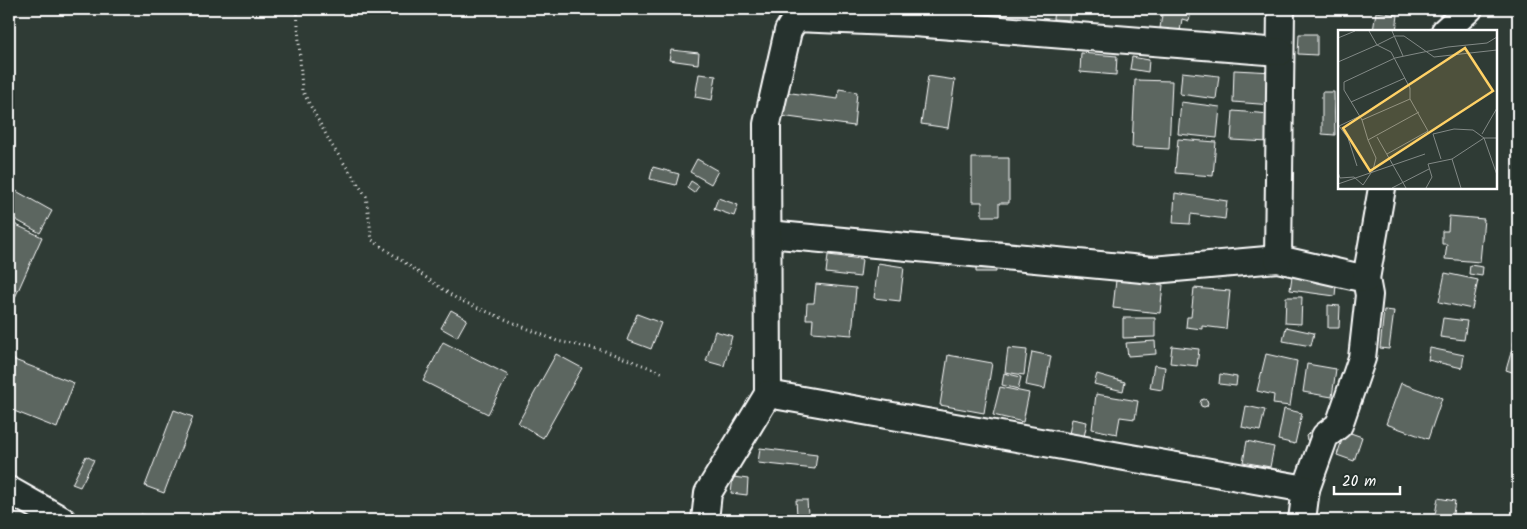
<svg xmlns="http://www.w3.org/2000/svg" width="1527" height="529" viewBox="0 0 1527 529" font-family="Kalam,sans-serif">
<rect width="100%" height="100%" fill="#2f3b35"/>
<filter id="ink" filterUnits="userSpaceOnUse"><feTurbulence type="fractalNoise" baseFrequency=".02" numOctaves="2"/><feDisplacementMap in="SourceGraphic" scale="10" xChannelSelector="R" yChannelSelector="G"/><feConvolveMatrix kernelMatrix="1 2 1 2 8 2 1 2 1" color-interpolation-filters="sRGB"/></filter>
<g filter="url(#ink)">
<g fill="#5b6661" stroke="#fff">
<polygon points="1054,9 1070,9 1069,20 1053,19"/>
<polygon points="1163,9 1192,9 1189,21 1182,19 1180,31 1160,28"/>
<polygon points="1376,12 1398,15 1396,31 1373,31"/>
<polygon points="1299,34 1317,34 1317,55 1298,54"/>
<polygon points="671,50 699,53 698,64 669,60"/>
<polygon points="1081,53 1117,56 1116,75 1080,72"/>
<polygon points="1132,57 1149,60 1148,72 1130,69"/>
<polygon points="1234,70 1274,72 1272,105 1233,102"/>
<polygon points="1182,72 1219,76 1216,99 1180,94"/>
<polygon points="699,74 716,76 712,100 695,97"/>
<polygon points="928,76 955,80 948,128 921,124"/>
<polygon points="1135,80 1172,81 1169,149 1132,147"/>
<polygon points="839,89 857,92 854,126 781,116 784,92 838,99"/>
<polygon points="1322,92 1334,92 1335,135 1322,134"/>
<polygon points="1181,102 1220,107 1217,138 1178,134"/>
<polygon points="1233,111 1270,114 1269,142 1231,140"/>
<polygon points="1178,139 1216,142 1213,176 1175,173"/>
<polygon points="972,158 1009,158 1009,203 999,203 999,216 982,216 982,202 972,202"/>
<polygon points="697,159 718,171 711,184 690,172"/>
<polygon points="653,167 679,174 676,185 650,179"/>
<polygon points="691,181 699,186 694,193 687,188"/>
<polygon points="9,187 52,211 40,233 9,216"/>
<polygon points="1175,193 1227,201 1225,219 1191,214 1190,224 1173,223"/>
<polygon points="718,198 738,205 734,216 714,209"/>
<polygon points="1449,216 1484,219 1480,262 1445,259 1447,244 1442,244 1442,231 1448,231"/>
<polygon points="12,223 42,237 13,302 9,300 9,231"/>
<polygon points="828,255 862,259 860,277 826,273"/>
<polygon points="976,260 995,260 996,272 976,272"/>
<polygon points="878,263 904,267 900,301 874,298"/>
<polygon points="1470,265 1483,267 1482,276 1469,274"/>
<polygon points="1293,270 1337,275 1335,296 1290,290"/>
<polygon points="1445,273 1478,280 1472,309 1439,302"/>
<polygon points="1116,280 1163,285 1160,313 1113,308"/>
<polygon points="816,284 856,288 852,335 812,332 813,319 806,319 807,303 814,303"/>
<polygon points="1194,288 1230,291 1226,329 1202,326 1202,329 1186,327 1187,317 1191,317"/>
<polygon points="1286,297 1302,297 1301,324 1285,323"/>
<polygon points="1328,305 1340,306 1339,328 1328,328"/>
<polygon points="451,310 467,319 457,337 441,328"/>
<polygon points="1384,310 1394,311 1389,349 1380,348"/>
<polygon points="637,314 661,323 651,349 627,340"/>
<polygon points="1123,318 1155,318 1155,337 1123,338"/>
<polygon points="1443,318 1467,321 1464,340 1440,337"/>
<polygon points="1286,327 1314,333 1311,346 1283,341"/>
<polygon points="715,331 732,336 724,366 706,361"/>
<polygon points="1515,339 1518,340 1518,374 1506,370"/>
<polygon points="1155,341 1156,354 1128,356 1126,343"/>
<polygon points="443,342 508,375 488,414 423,381"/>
<polygon points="1172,346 1199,349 1197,366 1170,363"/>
<polygon points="1008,348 1027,350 1024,375 1005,372"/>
<polygon points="1430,348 1464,355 1462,368 1428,360"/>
<polygon points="1032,352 1051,356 1045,389 1026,385"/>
<polygon points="556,354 582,368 543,438 518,423"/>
<polygon points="1266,354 1297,361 1290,406 1273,404 1274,395 1257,391"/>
<polygon points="948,355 992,363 984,413 940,405"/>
<polygon points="12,359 74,383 57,428 9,409 9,369"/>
<polygon points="1307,364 1336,369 1332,397 1303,392"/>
<polygon points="1154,365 1165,367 1162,390 1150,388"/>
<polygon points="1004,373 1021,377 1018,389 1002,385"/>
<polygon points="1097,374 1125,382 1123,391 1094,384"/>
<polygon points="1220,374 1237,377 1236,386 1219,384"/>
<polygon points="1401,383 1442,398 1428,439 1386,424"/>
<polygon points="1000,387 1029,393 1023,422 993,415"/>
<polygon points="1096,394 1138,401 1135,419 1120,417 1117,434 1092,429"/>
<circle cx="1204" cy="403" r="4"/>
<polygon points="1246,406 1265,410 1260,431 1242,427"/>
<polygon points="1284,409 1302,413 1295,444 1278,440"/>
<polygon points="174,410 193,417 164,493 145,486"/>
<polygon points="1072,419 1087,422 1084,437 1069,434"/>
<polygon points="1345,431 1362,437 1354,461 1337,455"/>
<polygon points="1313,432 1310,442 1307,440 1306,436 1309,433"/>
<polygon points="1247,441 1274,447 1270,467 1243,462"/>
<polygon points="760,448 817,455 815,469 758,463"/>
<polygon points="86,456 94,460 80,487 72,484"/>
<polygon points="733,477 748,479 747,495 731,493"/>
<polygon points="1438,498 1455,501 1452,520 1434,520"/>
<polygon points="796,500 807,500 808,514 797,515"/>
<polygon points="141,514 151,517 150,520 139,520"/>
</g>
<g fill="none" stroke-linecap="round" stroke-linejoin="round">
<g stroke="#fff" stroke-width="30">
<g id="street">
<polyline points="1445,31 1469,9"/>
<polyline points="768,234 1153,270 1278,259 1366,279 1369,295 1362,358 1339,425 1325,436 1306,489 1302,520"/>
<polyline points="1278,259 1281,9"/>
<polyline points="1366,279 1382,188"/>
<polyline points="768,394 767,124 788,31 796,18 914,23 1280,52"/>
<polyline points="9,490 62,520"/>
<polyline points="705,520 708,493 768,394 1306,489"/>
</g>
</g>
<polyline stroke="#fff" stroke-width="3" stroke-dasharray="1 4" stroke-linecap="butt" points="297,9 302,90 331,144 366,196 372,240 457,299 557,341 602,350 664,373"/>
<use href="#street" stroke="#26332d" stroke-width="26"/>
</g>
</g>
<g transform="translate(1338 30)">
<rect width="159" height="159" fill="#2f3b35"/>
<path fill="none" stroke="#828986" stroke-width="1" d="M31 1 39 15 57 6H66L96 27 159 20M54 1 65 26M0 8 17 1M0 32 39 15 53 22 72 58V69L24 90M13 72 67 48M81 82 30 110 24 90 6 60V52L57 28 110 17 149 13 159 7M144 104 159 78M39 107 68 158M49 124 90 101 72 69M103 129 95 104 116 99 135 100 146 108 159 145M114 129 123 158M19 136 10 108 1 96 22 86M0 142 2 148 16 147 25 155 35 140 38 128 30 110M0 154 87 124M54 158 91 139M88 158 94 147 90 134 114 129 146 108H159"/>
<path fill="#ffd166" fill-opacity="0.15" stroke="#ffd166" stroke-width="2.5" d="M127 18 155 61 32 141 5 98Z"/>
<rect width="159" height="159" fill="none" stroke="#fff" stroke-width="2.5"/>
</g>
<rect width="1527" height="529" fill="none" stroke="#26332d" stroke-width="30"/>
<rect x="15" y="15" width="1497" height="499" fill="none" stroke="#fff" stroke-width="2" filter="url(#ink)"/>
<path d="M1334 486v8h66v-8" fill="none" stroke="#ffffff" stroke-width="2.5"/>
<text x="1342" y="486" font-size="15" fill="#ffffff" stroke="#26332d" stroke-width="4" paint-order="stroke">20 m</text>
</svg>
